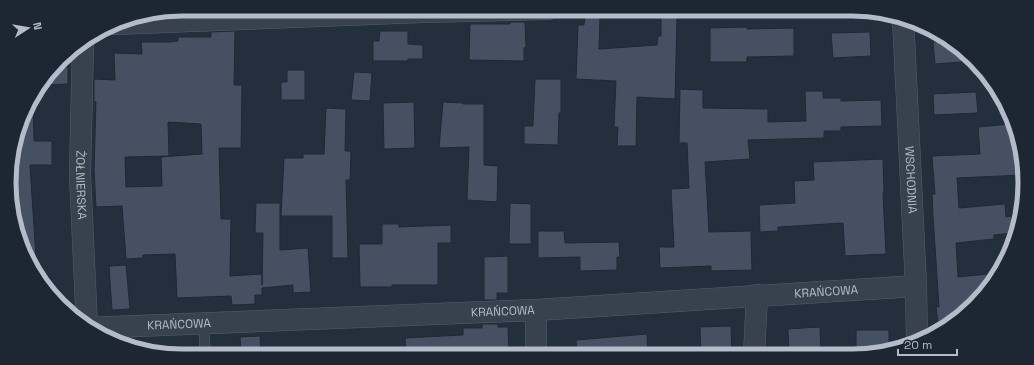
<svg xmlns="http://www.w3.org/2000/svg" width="1034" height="365" viewBox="0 0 1034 365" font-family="'Space Grotesk',sans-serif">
<rect width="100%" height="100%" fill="#242f3e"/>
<g fill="#455162" stroke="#1f2835" fill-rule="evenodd">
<polygon points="585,17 600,17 599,49 657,45 658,36 661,36 661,17 677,17 675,99 637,97 636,146 617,146 618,127 614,127 616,81 576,79 578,25 584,25"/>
<polygon points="510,22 525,22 526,47 524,48 524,61 469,60 470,24 510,24"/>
<polygon points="747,27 747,29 794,28 794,56 747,57 747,62 710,62 710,28"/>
<path d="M235 31 234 85H242L241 148H219L221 219H231L230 276 262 274V285L263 233H255L256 203H280V250L308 248 311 292 293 293V285L262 288V295H255V304L232 305 231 296 177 298 175 254 143 255V258L126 259 122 206 96 207 94 170 96 102H94V79L115 80 114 53 142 54 141 42H170L178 41V37H211V32ZM168 122 201 124 202 154 161 157 162 186 126 187 125 157 169 156Z"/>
<polygon points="380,31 408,31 408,44 423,45 423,59 408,59 408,61 373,61 373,41 379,41"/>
<polygon points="870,32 871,56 833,58 831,33"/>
<polygon points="948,40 957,45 961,49 962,62 935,64 933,42"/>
<polygon points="57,67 68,67 68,84 43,85"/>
<polygon points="287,70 305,70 305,100 281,100 281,82 287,82"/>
<polygon points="354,72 372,73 370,101 351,100"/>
<polygon points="535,79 561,79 561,113 559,113 558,145 524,144 524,126 533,126"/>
<polygon points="680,89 703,90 703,108 768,109 768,122 806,121 805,91 823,91 823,98 841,98 841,101 881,100 882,126 841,127 841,131 824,131 824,138 748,140 750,159 705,162 709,232 751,231 752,270 711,271 711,266 660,268 659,247 674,247 671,189 689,188 687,143 679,143"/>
<polygon points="976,92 978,113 934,115 933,94"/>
<polygon points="33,98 34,141 52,141 52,165 30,165 37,273 36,273 15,227 11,161 27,106"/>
<polygon points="414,102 415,148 384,149 383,103"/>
<polygon points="443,102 463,103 463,104 484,104 484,165 498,166 497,202 467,200 469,147 439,148"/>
<polygon points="326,108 346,109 345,151 351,151 350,180 346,180 348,258 332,258 332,216 281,216 284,158 303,158 303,154 324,154"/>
<polygon points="1011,124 1023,160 1023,175 957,178 959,208 1005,204 1006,217 1011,216 1013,233 994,235 994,239 956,243 958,277 998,273 966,313 939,331 936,307 939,307 933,216 932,194 935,194 932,156 980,154 978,127"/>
<polygon points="883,159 884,193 883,193 886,254 845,256 843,223 778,227 778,231 760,232 759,205 795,203 794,181 814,180 813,162"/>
<polygon points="510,203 531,204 531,244 509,244"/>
<polygon points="382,224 399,224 399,227 451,225 451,243 438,243 438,285 392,285 392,287 360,287 359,244 382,244"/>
<polygon points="538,231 564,231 565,243 619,242 620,257 617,257 617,270 580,271 580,257 538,258"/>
<polygon points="508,256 508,293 497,293 497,300 484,300 484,257"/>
<polygon points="126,265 130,309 112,310 109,266"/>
<polygon points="482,324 498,324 498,327 508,327 509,355 406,356 405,338 463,335 463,328 482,328"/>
<polygon points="731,326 732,355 701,355 700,327"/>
<polygon points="820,327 821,355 789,355 788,329"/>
<polygon points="856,330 889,330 889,350 874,354 856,355"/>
<polygon points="647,334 648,355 577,355 576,340"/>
<polygon points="260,336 261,356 241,356 240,337"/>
</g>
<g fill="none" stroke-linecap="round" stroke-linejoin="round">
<g stroke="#565f6c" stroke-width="11">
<polyline id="lane" points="204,323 205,356"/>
</g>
<g stroke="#565f6c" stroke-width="22">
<g id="street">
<path id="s1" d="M903 18 916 286 917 342"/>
<polyline points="114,24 422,12 548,9"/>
<path id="s2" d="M83 43 80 175 87 327"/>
<polyline points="536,310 536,355"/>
<path id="s3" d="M88 328 536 310 916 286"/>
<polyline points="754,355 757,295"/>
</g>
</g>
<use href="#lane" stroke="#38414e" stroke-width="10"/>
<use href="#street" stroke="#38414e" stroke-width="21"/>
</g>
<g text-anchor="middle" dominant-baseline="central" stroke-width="3" stroke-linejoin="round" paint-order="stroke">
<g font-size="12" fill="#b4bcc9" stroke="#1d2633">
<text stroke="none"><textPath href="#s1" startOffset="162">WSCHODNIA</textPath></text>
<text stroke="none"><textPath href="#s2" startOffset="142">ŻOŁNIERSKA</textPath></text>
<text stroke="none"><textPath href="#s3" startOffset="739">KRAŃCOWA</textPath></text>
<text stroke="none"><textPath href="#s3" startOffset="415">KRAŃCOWA</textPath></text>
<text stroke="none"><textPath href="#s3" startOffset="91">KRAŃCOWA</textPath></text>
</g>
</g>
<path d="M0 0H1034V365H0ZM182 16H852A166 166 0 0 1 1018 182V183A166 166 0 0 1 852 349H182A166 166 0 0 1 16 183V182A166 166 0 0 1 182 16Z" fill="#1d2633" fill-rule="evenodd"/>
<path fill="none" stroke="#b4bcc9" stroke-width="5" d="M182 16H852A166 166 0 0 1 1018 182V183A166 166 0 0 1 852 349H182A166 166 0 0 1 16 183V182A166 166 0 0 1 182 16Z"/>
<g transform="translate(28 28) rotate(78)" stroke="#1d2633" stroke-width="3" paint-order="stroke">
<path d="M0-3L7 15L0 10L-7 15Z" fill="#b4bcc9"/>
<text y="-6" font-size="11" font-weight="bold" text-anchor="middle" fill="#b4bcc9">N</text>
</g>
<path d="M898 349v6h59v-6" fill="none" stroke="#b4bcc9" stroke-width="2"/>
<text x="904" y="349" font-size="12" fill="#b4bcc9" stroke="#1d2633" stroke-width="3" paint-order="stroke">20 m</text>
</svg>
